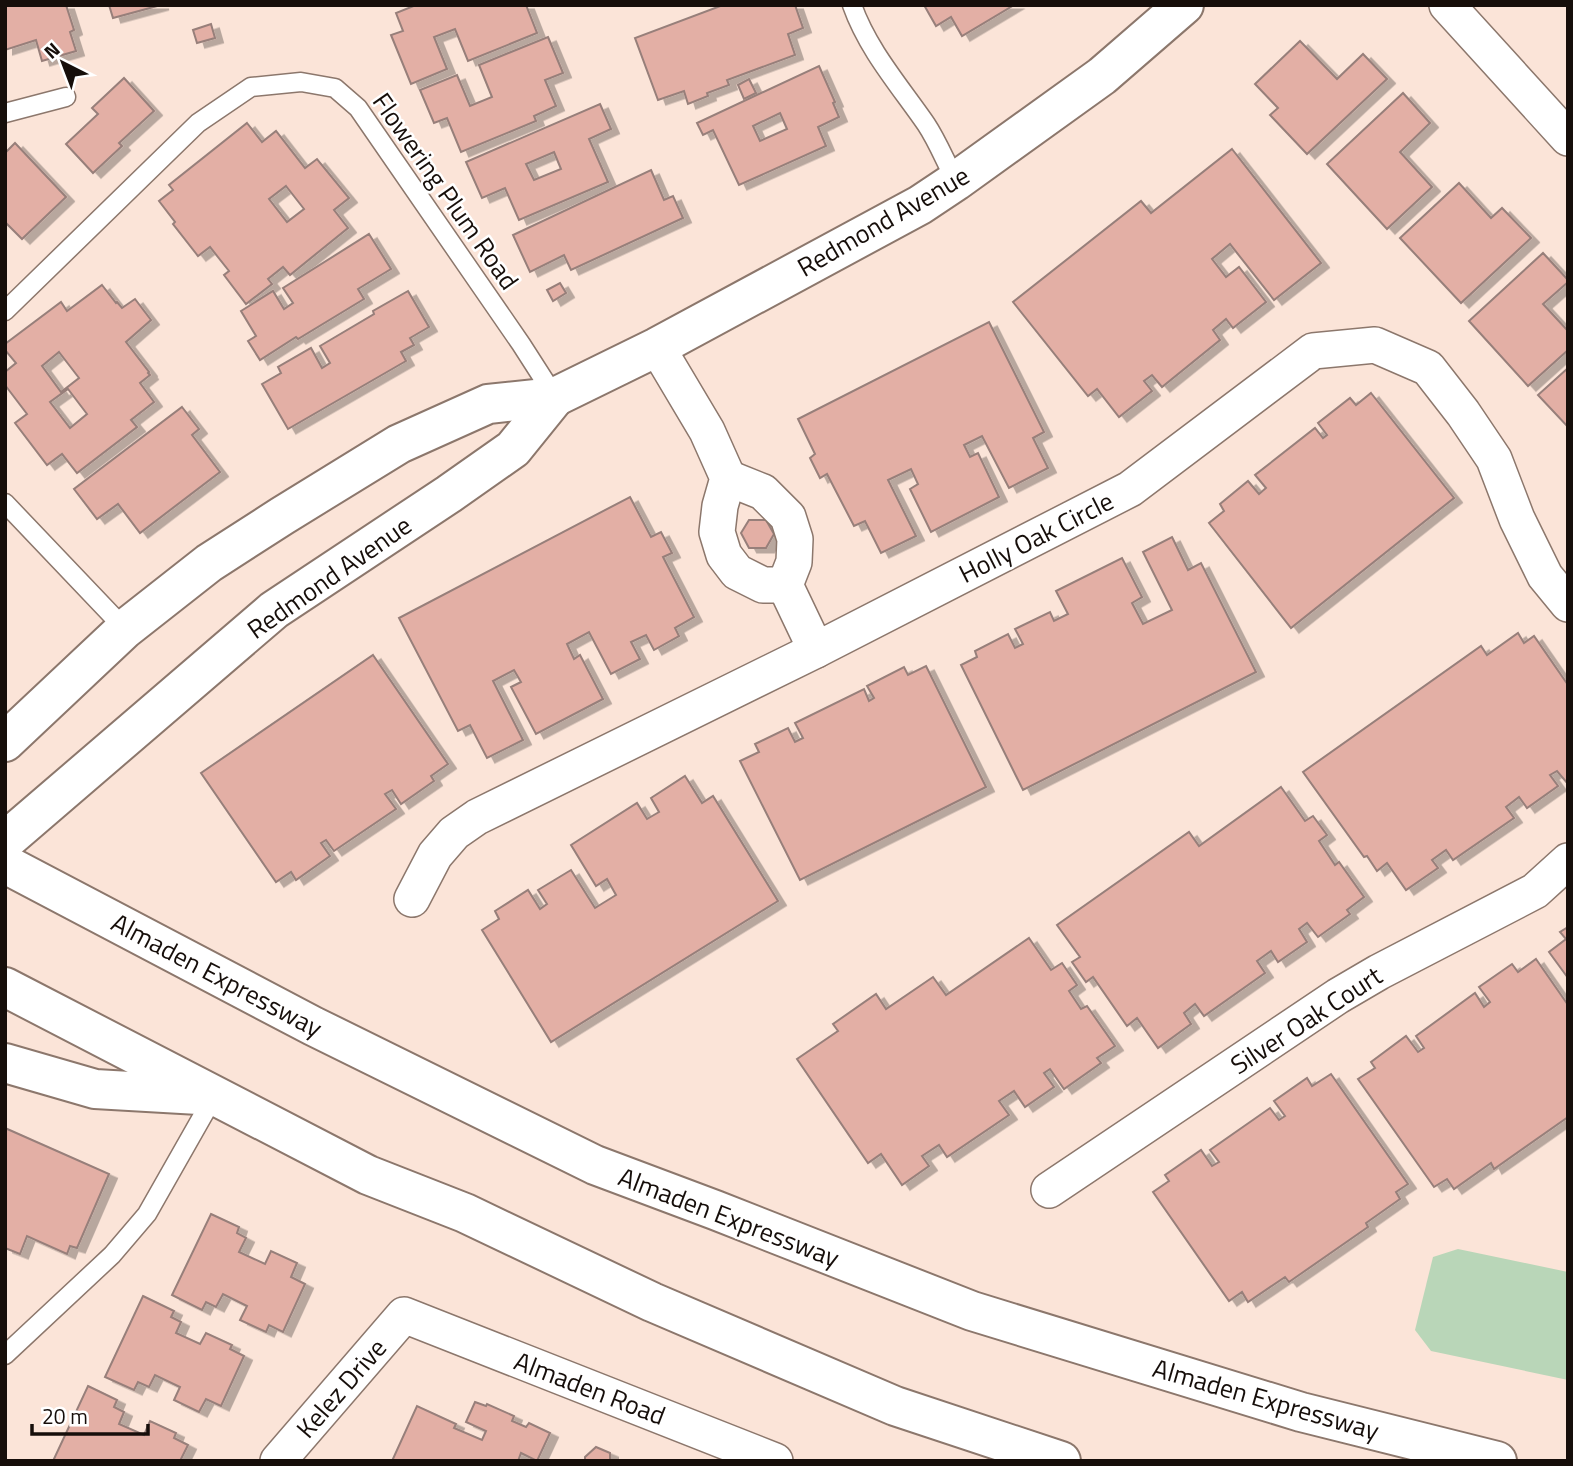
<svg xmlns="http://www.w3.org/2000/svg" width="1573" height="1466" viewBox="0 0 1573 1466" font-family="'Titillium Web',sans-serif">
<defs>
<filter id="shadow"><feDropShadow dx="8" dy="4.5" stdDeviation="0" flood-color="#0004"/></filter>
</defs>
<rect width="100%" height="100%" fill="#fbe4d8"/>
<polygon fill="#b9d6b8" points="1458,1249 1568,1272 1568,1380 1431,1351 1415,1330 1433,1257"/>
<g fill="#e3afa5" stroke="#977f7a" stroke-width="2" fill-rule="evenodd" filter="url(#shadow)">
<polygon points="5,5 66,5 74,30 70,32 76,51 42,61 36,40 5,50"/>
<polygon points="109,5 161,5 113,18"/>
<polygon points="416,5 526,5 537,33 468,61 455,29 434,37 447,69 411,84 391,35 403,31 396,13"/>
<polygon points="723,5 795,5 803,28 788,34 795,55 727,80 729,85 707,93 708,96 688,104 684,91 658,100 635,38"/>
<polygon points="924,5 1014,5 962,36 951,17 936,26"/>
<polygon points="211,24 215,38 197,43 193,30"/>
<polygon points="548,37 563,73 545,80 556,106 534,116 536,121 461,152 447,118 434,123 420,90 457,75 470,106 492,97 479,65"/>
<polygon points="1300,41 1337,79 1363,54 1387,79 1307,154 1270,115 1278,108 1255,84"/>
<path d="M819 66 835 102 833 103 839 117 818 127 826 146 739 185 713 130 703 135 697 123ZM780 113 787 129 760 141 753 126Z"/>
<polygon points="124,78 154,111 119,143 122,146 93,173 66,144 98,114 92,108"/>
<polygon points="749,79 756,93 744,99 738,85"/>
<polygon points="1403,93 1430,123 1400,152 1432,187 1387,229 1327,164"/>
<path d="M600 104 611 129 589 139 608 182 519 220 505 188 482 198 466 162ZM554 152 561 169 534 180 526 164Z"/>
<path d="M247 123 262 142 276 131 305 168 317 159 349 198 334 210 348 228 290 275 283 267 268 279 272 284 246 304 224 275 229 271 210 247 198 256 173 224 175 222 159 201 173 190 169 185ZM286 186 304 209 287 222 269 199Z"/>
<polygon points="15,143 66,197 22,239 5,222 5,149 7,151"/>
<polygon points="1232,149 1321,263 1274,300 1230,244 1212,259 1226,277 1239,267 1266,302 1233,328 1226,319 1213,330 1220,340 1162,387 1152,375 1144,381 1152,391 1119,417 1097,389 1088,396 1013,302 1141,201 1151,213"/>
<polygon points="651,170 664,200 673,196 683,218 571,270 564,255 530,272 513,235"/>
<polygon points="1459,183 1491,218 1502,208 1531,238 1461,303 1400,238"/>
<polygon points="369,234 391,269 358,289 364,299 298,339 296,337 260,360 248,341 256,336 241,311 273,291 284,309 293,303 283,288"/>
<polygon points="1543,253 1568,280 1568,282 1543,304 1568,331 1568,350 1528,386 1469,321"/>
<polygon points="560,283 566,293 553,301 547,290"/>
<path d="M102 285 116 303 117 302 122 308 135 299 151 320 126 342 149 372 148 373 150 375 140 383 154 402 131 420 137 427 77 473 62 454 47 465 15 423 27 414 5 385V372L16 363 5 350V344L61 302 67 311ZM59 352 79 378 61 392 42 366ZM68 389 87 414 70 428 50 402Z"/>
<polygon points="408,291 429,327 410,338 414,345 401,352 406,361 288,429 262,384 281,373 278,367 311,348 322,368 330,363 320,346 374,314 373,311"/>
<polygon points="989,322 1044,432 1033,438 1048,468 1009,488 982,436 964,445 970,457 978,453 999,497 931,532 910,489 918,484 911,469 888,480 916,536 881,553 865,521 854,526 827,474 820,478 810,458 815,454 798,419"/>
<polygon points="1568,368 1568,427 1538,395"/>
<polygon points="1371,393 1454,498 1291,628 1209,523 1224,511 1220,504 1248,481 1259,494 1266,488 1255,475 1315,428 1323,438 1327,435 1318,423 1350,398 1356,405"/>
<polygon points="182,407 199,429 192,435 220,472 140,533 118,504 97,519 74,489"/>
<polygon points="630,497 651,537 661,532 672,553 663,557 694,617 675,628 679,636 654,650 646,635 631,642 640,659 611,674 589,632 567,644 574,659 580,655 603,699 536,734 511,687 521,682 514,670 493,681 523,740 487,758 470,725 458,731 399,618"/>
<polygon points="749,520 766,520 774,534 766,548 749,548 741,533"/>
<polygon points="1172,537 1188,570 1201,563 1256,672 1023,790 961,665 977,657 975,651 1008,634 1015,648 1023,644 1015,629 1050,612 1054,621 1068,614 1056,591 1122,558 1142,597 1132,603 1143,624 1172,610 1143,552"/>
<polygon points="1518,633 1524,643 1534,636 1568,685 1568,784 1557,771 1550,775 1558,786 1527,808 1519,797 1506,807 1514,818 1453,860 1446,850 1432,860 1438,868 1406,890 1387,863 1377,871 1367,856 1364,857 1303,772 1481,646 1487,655"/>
<polygon points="373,655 448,764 431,776 434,781 401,804 392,790 385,794 396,809 334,851 326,840 321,843 330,856 296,880 291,872 276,882 201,773"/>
<polygon points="926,666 986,787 800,880 740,761 759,752 755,744 788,728 795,742 803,738 795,723 864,689 869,701 874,698 867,686 904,667 908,675"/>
<polygon points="685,776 702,803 713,796 778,901 551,1042 482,930 499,919 495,911 528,890 540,909 547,904 538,890 571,870 595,908 616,895 607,879 596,886 571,845 637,803 647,819 659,812 651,798"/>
<polygon points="1281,787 1305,821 1313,816 1327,835 1319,841 1335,865 1339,862 1364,897 1347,910 1350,914 1318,937 1307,923 1299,929 1307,942 1278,962 1271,951 1257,961 1265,973 1204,1016 1195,1004 1184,1013 1191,1024 1158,1048 1137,1018 1127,1026 1093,977 1086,982 1072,962 1080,957 1057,925 1189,832 1199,846"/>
<polygon points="1568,927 1568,978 1549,952 1566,939 1560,932"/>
<polygon points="1029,938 1051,970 1062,963 1077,985 1069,991 1081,1009 1087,1006 1115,1046 1097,1058 1101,1063 1064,1089 1050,1069 1044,1073 1054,1087 1025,1107 1014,1091 999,1101 1009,1115 947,1157 939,1145 922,1156 929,1166 902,1185 881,1154 868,1163 797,1059 838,1031 833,1024 876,994 886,1009 933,977 946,995"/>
<polygon points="1536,959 1568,1005 1568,1117 1494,1169 1491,1163 1454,1189 1447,1179 1434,1187 1358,1079 1375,1068 1371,1062 1406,1036 1418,1052 1424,1048 1416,1036 1475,993 1484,1007 1490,1002 1479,987 1512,964 1518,972"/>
<polygon points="1331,1074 1408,1184 1396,1192 1400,1199 1366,1223 1368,1227 1289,1282 1285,1277 1248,1302 1242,1292 1229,1301 1153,1192 1169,1181 1165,1175 1201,1150 1212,1166 1219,1162 1210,1150 1270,1108 1279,1120 1285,1116 1274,1101 1307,1078 1312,1086"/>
<polygon points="5,1128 109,1174 77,1248 70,1246 67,1254 27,1236 20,1254 5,1248"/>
<polygon points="211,1214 239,1227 237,1233 246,1238 239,1252 265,1264 271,1251 297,1263 291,1277 305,1284 283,1332 269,1325 266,1332 240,1320 247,1306 223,1294 216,1307 206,1302 202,1310 172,1295"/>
<polygon points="143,1296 174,1311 171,1317 181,1322 176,1333 200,1344 206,1333 232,1345 230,1349 244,1356 221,1406 206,1399 199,1412 174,1400 180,1387 155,1375 149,1387 138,1382 134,1390 105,1377"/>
<polygon points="88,1386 117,1400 114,1407 124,1412 119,1424 144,1435 150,1421 176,1433 174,1438 188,1445 180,1461 53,1461"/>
<polygon points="475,1402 486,1406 487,1404 514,1416 512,1421 526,1427 529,1423 550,1433 537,1461 521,1453 518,1461 392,1461 417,1406 456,1424 454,1428 482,1440 486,1431 466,1422"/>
<polygon points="596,1447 610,1453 610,1461 585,1461 585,1457"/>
</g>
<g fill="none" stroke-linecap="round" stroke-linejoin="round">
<g stroke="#8c776c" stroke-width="21">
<g id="service">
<path d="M852 5C868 50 899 85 926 124 938 142 946 163 956 181"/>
<polyline points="5,113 66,97"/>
<polyline points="5,311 198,123 251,87 301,82 335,88 358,108 521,344 555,397"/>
<polyline points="5,503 125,629"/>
<polyline points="5,1355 112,1255 147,1214 214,1096"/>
</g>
</g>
<g stroke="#8c776c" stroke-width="38">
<g id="minor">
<polyline points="1447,5 1568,138"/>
<polyline points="657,347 707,431 728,478 720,506 717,532 724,555 737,572 763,585 785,585"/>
<polyline points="728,478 763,492 788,517 795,539 794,562 785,585 816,650"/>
<polyline points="412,899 435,855 454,833 477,817 816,650 1130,489 1313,351 1375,345 1428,368 1463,413 1494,459 1517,519 1545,576 1568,604"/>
<polyline points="1049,1190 1338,996 1379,972 1535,891 1568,861"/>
<polyline points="278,1461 404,1315 775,1461"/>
</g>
</g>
<g stroke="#8c776c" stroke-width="42">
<g id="tertiary">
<polyline points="5,742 125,629 209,563 282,516 399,444 488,404 555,397 657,347 920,205 956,181 1102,76 1184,5"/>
<polyline points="5,841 274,610 449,494 513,449 555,397"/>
</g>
</g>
<g stroke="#8c776c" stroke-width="42">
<g id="primary">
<polyline points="5,864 313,1026 595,1165 715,1210 972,1311 1301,1412 1497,1461"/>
<polyline points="5,987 368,1175 465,1213 652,1302 895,1406 1061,1461"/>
<polyline points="5,1063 95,1089 199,1095"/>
</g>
</g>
<use href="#service" stroke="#fff" stroke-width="18"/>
<use href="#minor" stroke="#fff" stroke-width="35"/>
<use href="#tertiary" stroke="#fff" stroke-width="38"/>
<use href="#primary" stroke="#fff" stroke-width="38"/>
</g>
<g text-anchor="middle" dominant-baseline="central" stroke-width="5" stroke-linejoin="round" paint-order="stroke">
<g font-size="26" fill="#160e0a" stroke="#fff">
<text transform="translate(446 191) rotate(55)">Flowering Plum Road</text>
<text transform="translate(883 221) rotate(-30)">Redmond Avenue</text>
<text transform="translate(1036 537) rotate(-27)">Holly Oak Circle</text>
<text transform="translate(329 577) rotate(-35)">Redmond Avenue</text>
<text transform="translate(217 975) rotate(28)">Almaden Expressway</text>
<text transform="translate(1306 1020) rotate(-33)">Silver Oak Court</text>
<text transform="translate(729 1217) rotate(21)">Almaden Expressway</text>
<text transform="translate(341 1388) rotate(-49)">Kelez Drive</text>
<text transform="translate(590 1388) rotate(21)">Almaden Road</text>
<text transform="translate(1266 1399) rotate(16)">Almaden Expressway</text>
</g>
</g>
<rect width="1573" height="1466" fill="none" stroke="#160e0a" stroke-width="14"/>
<g transform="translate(63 63) rotate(318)" stroke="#ffffff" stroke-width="5" paint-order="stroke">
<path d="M0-5L12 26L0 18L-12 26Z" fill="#160e0a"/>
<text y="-10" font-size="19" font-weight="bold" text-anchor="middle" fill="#160e0a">N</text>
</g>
<path d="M32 1424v10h116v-10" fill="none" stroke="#160e0a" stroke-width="3.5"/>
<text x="42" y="1424" font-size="21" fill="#160e0a" stroke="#ffffff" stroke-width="5" paint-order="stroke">20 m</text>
</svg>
